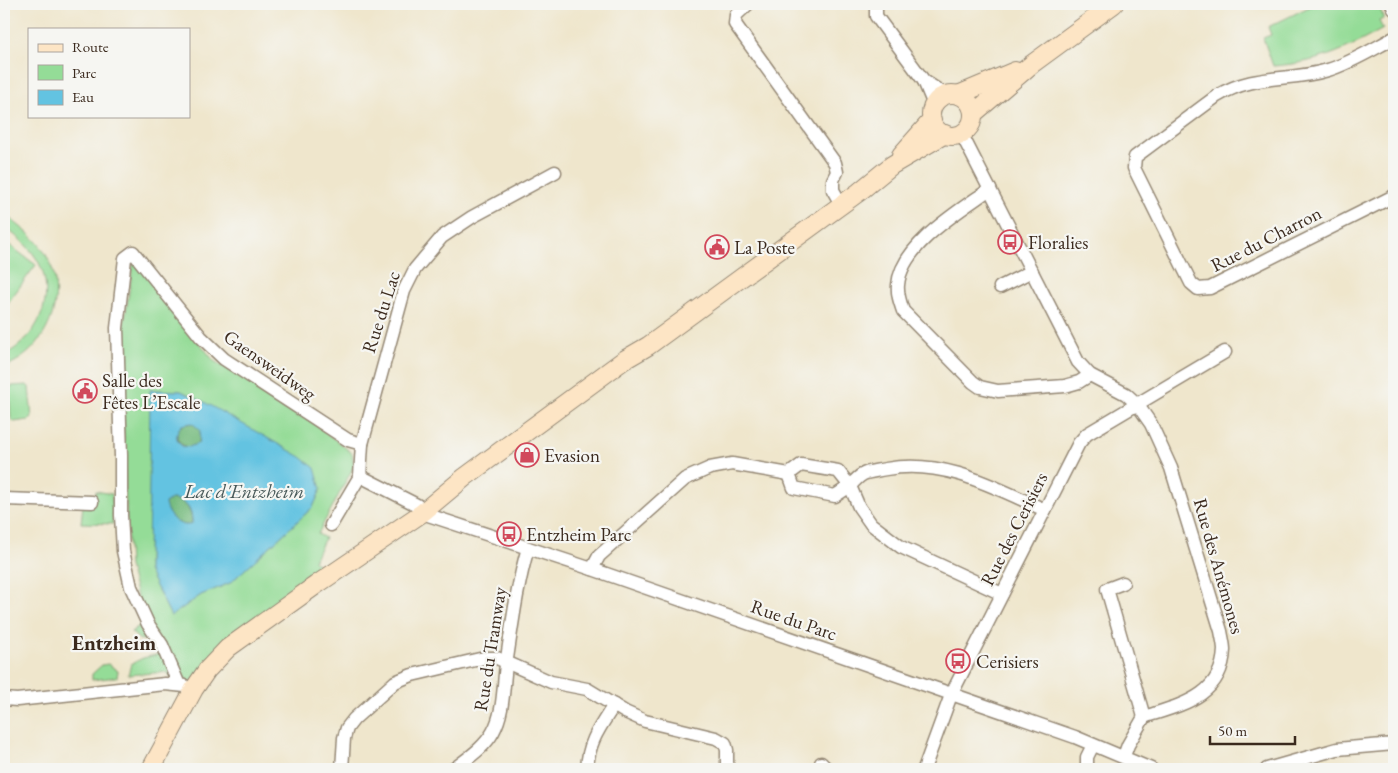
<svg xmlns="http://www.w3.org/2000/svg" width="1398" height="773" viewBox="0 0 1398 773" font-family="'EB Garamond',serif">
<rect width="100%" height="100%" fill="#f6f6f2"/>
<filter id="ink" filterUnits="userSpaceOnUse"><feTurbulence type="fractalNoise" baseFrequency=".02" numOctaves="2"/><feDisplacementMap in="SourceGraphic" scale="10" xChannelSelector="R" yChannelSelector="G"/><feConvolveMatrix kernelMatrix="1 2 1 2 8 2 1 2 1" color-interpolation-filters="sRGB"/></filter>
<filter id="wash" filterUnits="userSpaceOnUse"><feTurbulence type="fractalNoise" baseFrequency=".0096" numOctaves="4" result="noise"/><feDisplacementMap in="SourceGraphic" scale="20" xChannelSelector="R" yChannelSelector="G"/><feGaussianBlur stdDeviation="1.12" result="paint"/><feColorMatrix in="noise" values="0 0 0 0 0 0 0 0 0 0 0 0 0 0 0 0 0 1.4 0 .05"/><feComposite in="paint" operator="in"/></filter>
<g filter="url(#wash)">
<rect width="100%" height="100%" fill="#efe6cc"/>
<g fill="#94dc97" stroke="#68835a" fill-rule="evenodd">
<path d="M1315 4H1378L1383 16V19L1379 21 1383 29C1344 51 1318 63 1273 66L1263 38 1271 35 1268 27Z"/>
<path d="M4 214C18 225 33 235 43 250 71 291 50 350 4 367V355C37 339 57 298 39 263 31 248 18 237 4 227Z"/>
<polygon points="4,241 36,265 4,308"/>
<path d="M134 260 214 361 306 417 352 453 354 466 318 534 325 538 314 560 324 574 191 682 174 680 167 672 128 675 131 664 143 658 160 654 150 636 149 638 140 640 131 632 144 622 129 567 124 460 123 330ZM151 390 181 391 204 402 321 489 313 507 230 583 201 595 171 616 148 570Z"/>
<polygon points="27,385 29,387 32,418 29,420 14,422 11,419 9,389 11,386"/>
<polygon points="96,491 112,494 113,524 81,523 83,505 94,505"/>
<polygon points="108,664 118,671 117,677 92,680 92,674 102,665"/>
</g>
<g fill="#77bc80" stroke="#59734f">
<circle cx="189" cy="435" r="12"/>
<path d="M171 499C185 499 192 510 192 524 180 529 166 515 165 503Z"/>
</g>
<path fill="#63c3e1" stroke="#4f7680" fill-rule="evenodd" d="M150 390 181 391 204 402 301 457 315 468 321 489 313 507 230 583 201 595 171 616 148 570ZM192 423 200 430 199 443 189 447 182 446C175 440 175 432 182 425ZM171 499C185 499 193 510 192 524 180 529 166 515 165 503Z"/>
</g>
<g filter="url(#ink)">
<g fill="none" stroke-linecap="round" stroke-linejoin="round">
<g stroke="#958875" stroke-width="15">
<g id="minor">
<polyline points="748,4 736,15 735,24 835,163 837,172 833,180 833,190 841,204"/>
<polyline points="876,4 876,16 924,81 934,105"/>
<polyline points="1392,4 1394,9"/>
<path d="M1394 38C1373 49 1351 63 1328 70 1289 82 1255 73 1217 96L1135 157 1134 168 1191 283 1198 289 1210 288 1394 196"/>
<polyline points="924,81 946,95"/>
<path d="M961 133 1078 362 1090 375 1126 394 1137 404 1151 424 1171 468 1221 631C1222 637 1224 644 1224 650 1222 697 1180 705 1144 717L1128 745 1124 756"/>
<path d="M990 189C961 210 901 245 898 285 897 294 900 302 903 311L973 382 980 387 998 391 1065 386 1079 382 1090 375"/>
<polyline points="1000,287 1032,271"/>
<polygon points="801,465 838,471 850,486 835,496 794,488 789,474"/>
<polyline points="360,476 417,505 422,513 592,569 1075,737 1151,769"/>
<polyline points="4,499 92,502"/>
<polyline points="331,525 360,476 362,444 404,291 415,269 442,237 472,217 555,172"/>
<polyline points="592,569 599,556 685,479 710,468 732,464 789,474"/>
<polyline points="1123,583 1107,589 1144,717"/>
<path d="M1002 594 901 547 871 524 859 507 850 486C864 470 866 473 886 469 943 458 994 487 1045 510"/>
<polyline points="179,685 162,645 148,624 131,587 123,551 121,515 121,456 117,328 125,258 133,252 201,337 224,359 348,440 362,444"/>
<polyline points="4,699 17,700 165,684 185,686"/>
<polyline points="821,763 827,769"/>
<polyline points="342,769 344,738 347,728 354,719 395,682 412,675 484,658 497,658 551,682 587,689 625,712 645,721 716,738 725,743 727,750 727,769"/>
<path d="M454 769C468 758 484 748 493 732 504 713 503 687 506 665 512 626 517 585 528 548"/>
<path d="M587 769C588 742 600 727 614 705"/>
<polyline points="924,769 951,695 1079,443 1087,434 1225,352"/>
<polyline points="1087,769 1087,757 1093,745"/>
<polyline points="1267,769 1337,749 1394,744"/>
</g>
</g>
<g stroke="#958875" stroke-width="20">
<g id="secondary">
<circle cx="952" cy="115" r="21"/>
<polyline points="958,95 1015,71"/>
<polyline points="973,114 1032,64 1114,4"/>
<polyline points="901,155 932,120"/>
<polyline points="151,769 194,689 207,670 228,648 316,585 422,513 465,477 624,360 648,346 741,278 859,192 892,165 945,134"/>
</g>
</g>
<use href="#minor" stroke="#fff" stroke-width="12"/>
<use href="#secondary" stroke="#fde5c5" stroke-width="18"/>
</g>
</g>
<defs>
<g id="bus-ring" transform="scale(1.25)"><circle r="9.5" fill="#f6f6f2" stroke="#d1495b" stroke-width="1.5"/><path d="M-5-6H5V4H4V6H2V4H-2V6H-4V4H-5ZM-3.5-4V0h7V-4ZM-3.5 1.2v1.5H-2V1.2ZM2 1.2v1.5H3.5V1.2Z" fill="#d1495b"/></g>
<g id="civic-ring" transform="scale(1.25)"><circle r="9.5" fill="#f6f6f2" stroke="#d1495b" stroke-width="1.5"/><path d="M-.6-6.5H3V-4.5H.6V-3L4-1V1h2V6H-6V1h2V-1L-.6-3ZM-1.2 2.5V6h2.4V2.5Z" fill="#d1495b"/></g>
<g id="shop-ring" transform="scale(1.25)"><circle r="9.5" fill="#f6f6f2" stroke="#d1495b" stroke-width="1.5"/><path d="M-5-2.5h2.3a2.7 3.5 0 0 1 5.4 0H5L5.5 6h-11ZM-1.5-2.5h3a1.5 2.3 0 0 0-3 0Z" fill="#d1495b"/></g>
</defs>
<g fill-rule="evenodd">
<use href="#bus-ring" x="1010" y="242"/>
<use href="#civic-ring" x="717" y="247"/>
<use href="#civic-ring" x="85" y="391"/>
<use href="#shop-ring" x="527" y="455"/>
<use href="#bus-ring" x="509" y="534"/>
<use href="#bus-ring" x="958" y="661"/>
</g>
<g text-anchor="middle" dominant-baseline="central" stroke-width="4.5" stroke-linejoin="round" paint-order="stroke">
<g font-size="19" fill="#3b2a1e" stroke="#f6f6f2">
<text transform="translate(1266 239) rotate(-27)">Rue du Charron</text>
<text transform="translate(381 312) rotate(-72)">Rue du Lac</text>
<text transform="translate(270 365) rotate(35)">Gaensweidweg</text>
<text transform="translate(1014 529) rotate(-63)">Rue des Cerisiers</text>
<text transform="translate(1219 566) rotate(74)">Rue des Anémones</text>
<text transform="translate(794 620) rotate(19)">Rue du Parc</text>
<text transform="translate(490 649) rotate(-81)">Rue du Tramway</text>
</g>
<g font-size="19" fill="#3b2a1e" stroke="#f6f6f2" text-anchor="start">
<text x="1028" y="242">Floralies</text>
<text x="734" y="247">La Poste</text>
<text x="102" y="380">Salle des<tspan x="102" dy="22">Fêtes L’Escale</tspan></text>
<text x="544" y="455">Evasion</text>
<text x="526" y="534">Entzheim Parc</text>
<text x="976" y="661">Cerisiers</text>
</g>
<g font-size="20" font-style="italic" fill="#475858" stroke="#f6f6f2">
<text x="244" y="491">Lac d'Entzheim</text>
</g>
<g font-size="21" font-weight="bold" fill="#3b2a1e" stroke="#f6f6f2">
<text x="114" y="642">Entzheim</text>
</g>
</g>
<rect width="1398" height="773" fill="none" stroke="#f6f6f2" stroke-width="20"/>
<rect x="28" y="28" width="162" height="90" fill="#f6f6f2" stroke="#aba49d"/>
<rect x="38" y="44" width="25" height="8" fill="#fde5c5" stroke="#aba49d"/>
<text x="72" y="52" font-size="15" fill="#3b2a1e">Route</text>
<rect x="38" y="65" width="25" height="15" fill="#94dc97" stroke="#aba49d"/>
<text x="72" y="78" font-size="15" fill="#3b2a1e">Parc</text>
<rect x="38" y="90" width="25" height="15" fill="#63c3e1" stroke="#aba49d"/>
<text x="72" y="102" font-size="15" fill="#3b2a1e">Eau</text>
<path d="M1210 736v8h85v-8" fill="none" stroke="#3b2a1e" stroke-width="2.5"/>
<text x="1218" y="736" font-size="15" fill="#3b2a1e" stroke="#f6f6f2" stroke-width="4" paint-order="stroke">50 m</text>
</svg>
